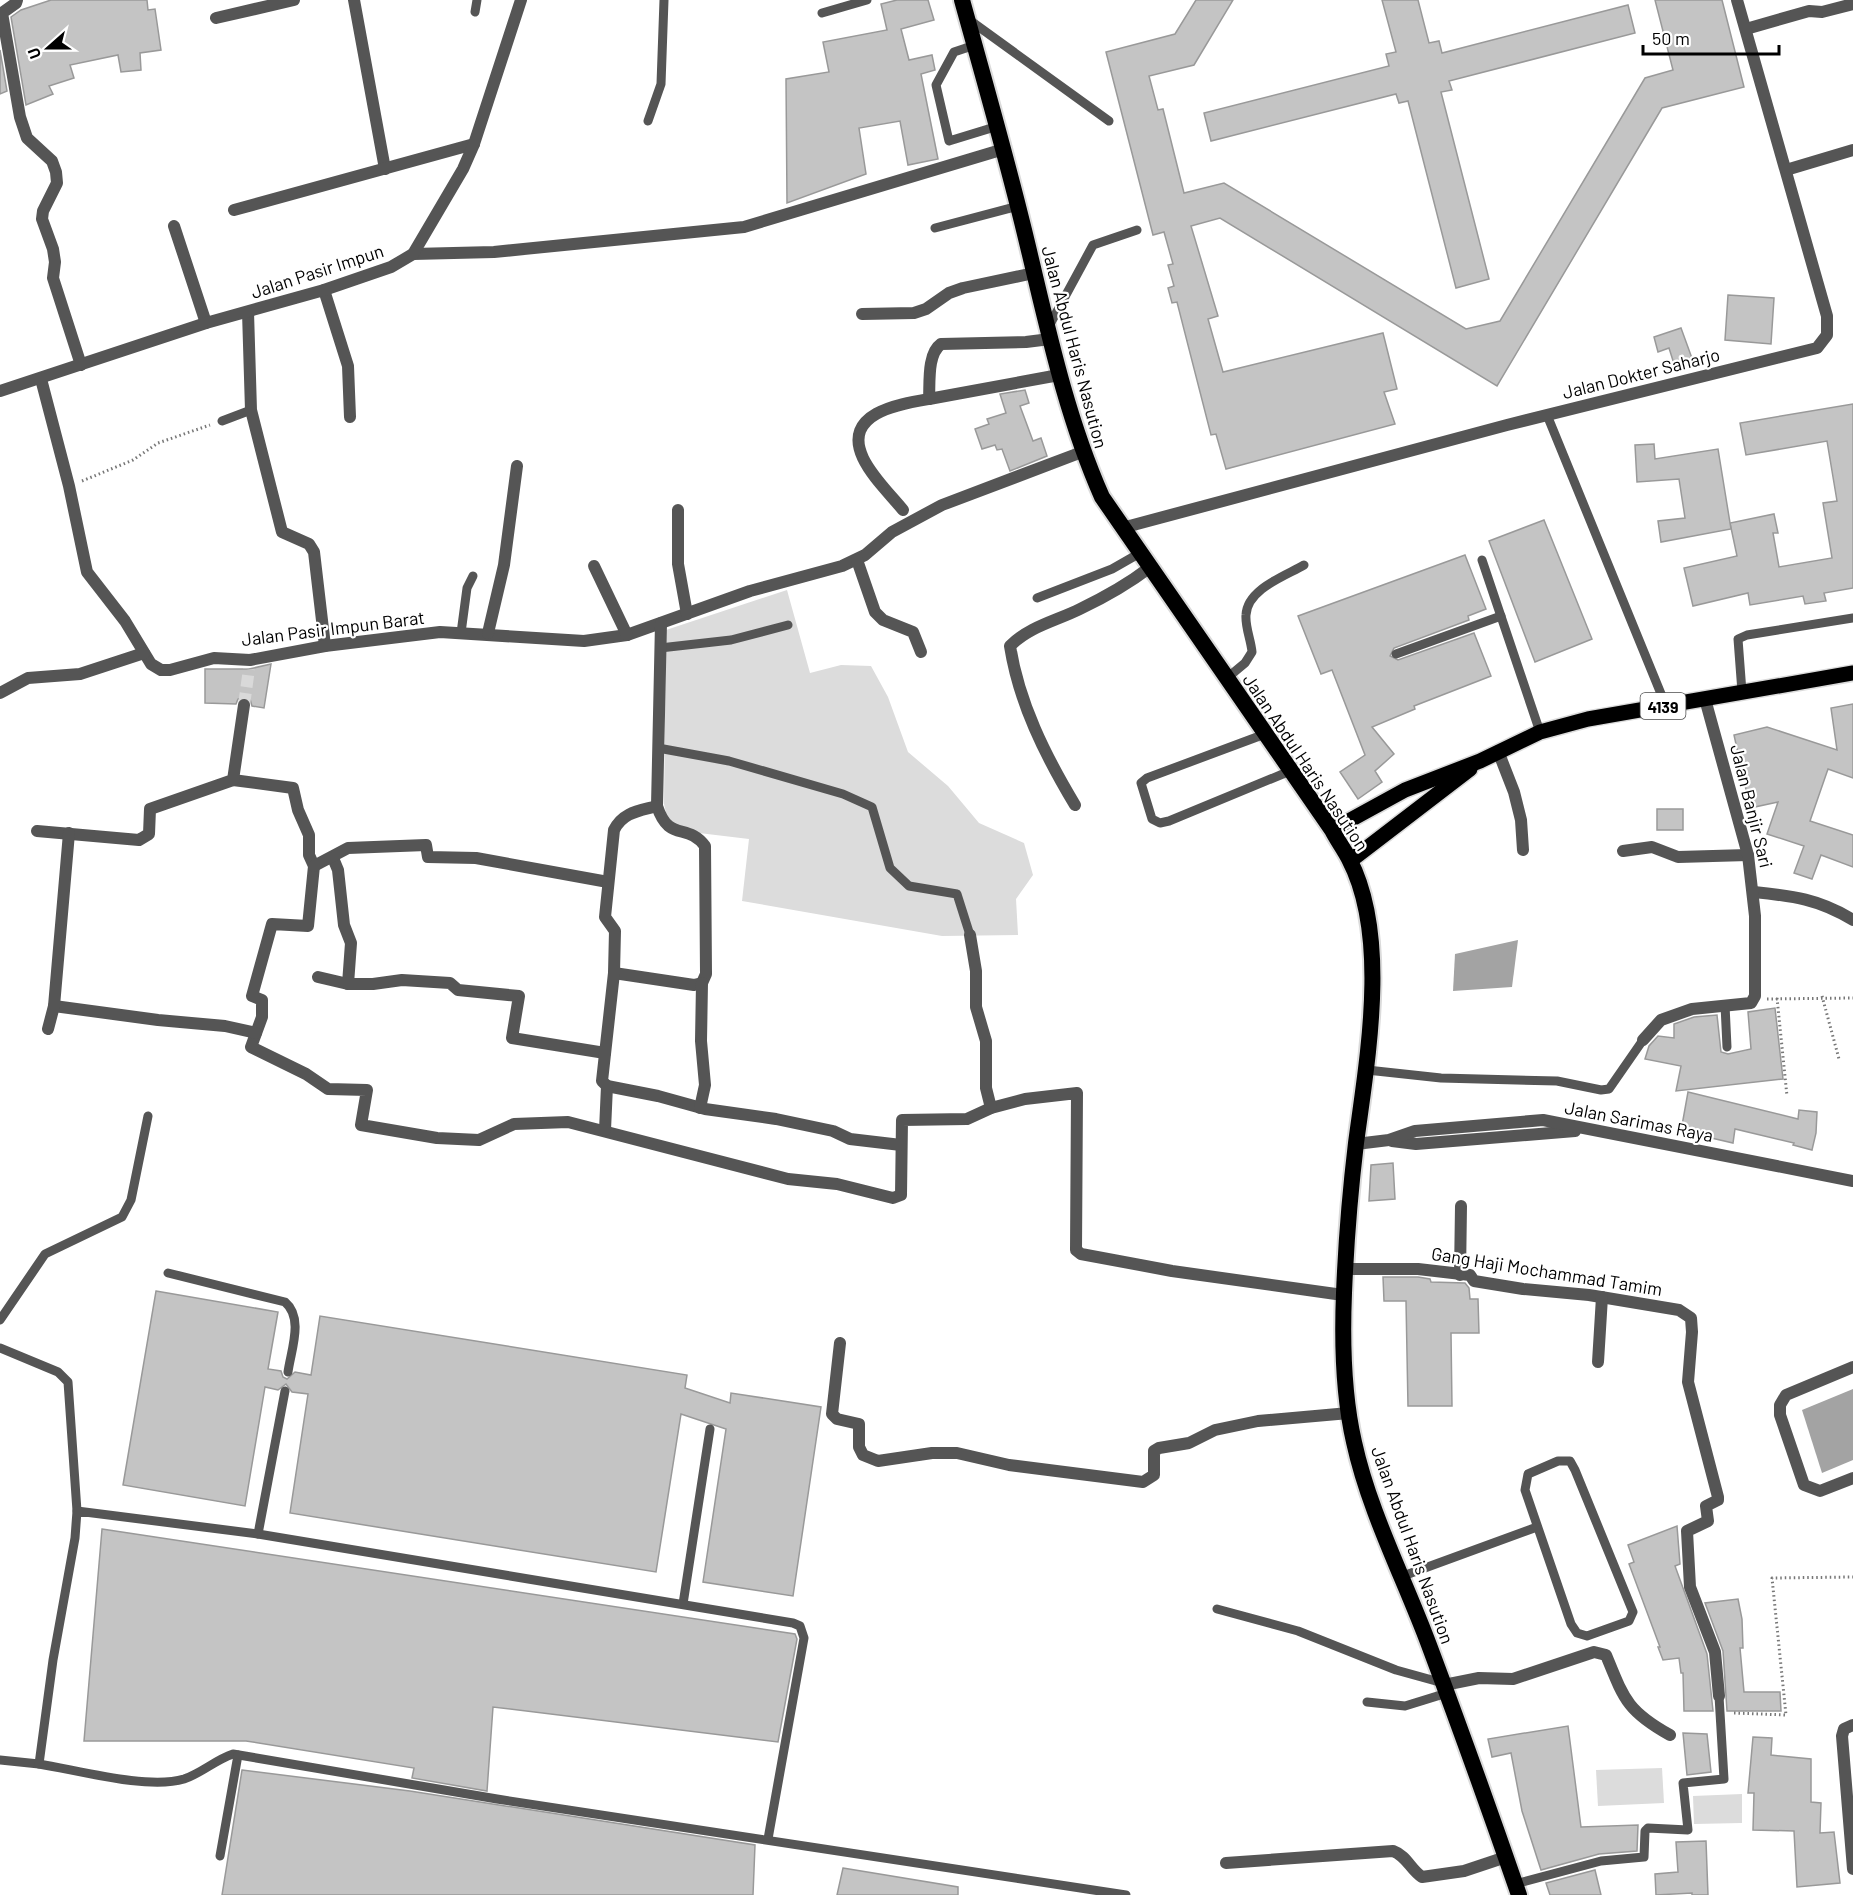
<svg xmlns="http://www.w3.org/2000/svg" width="1853" height="1895" viewBox="0 0 1853 1895" font-family="Barlow,sans-serif">
<rect width="100%" height="100%" fill="#fff"/>
<g fill="#dcdcdc">
<polygon points="787,590 810,673 841,665 871,666 888,697 908,752 948,786 979,823 1024,843 1033,875 1016,899 1018,935 942,936 742,901 749,839 674,830 667,817 664,804 666,630"/>
<polygon points="1662,1768 1664,1803 1598,1806 1596,1770"/>
<polygon points="1742,1794 1742,1823 1694,1824 1693,1796"/>
</g>
<g fill="#a3a3a3">
<polygon points="1518,940 1512,987 1453,991 1455,954"/>
<polygon points="1853,1389 1853,1460 1822,1473 1802,1410"/>
</g>
<g fill="#c4c4c4" stroke="#999" stroke-width="1.5">
<polygon points="51,0 147,0 148,10 155,9 161,50 140,53 141,70 121,72 118,55 70,65 74,78 49,86 53,94 26,105 11,17 21,10"/>
<polygon points="897,0 928,0 934,20 901,29 909,60 932,55 935,70 921,74 938,159 908,165 900,121 859,128 866,174 787,203 786,79 829,72 823,42 887,30 881,4"/>
<polygon points="1196,0 1233,0 1194,65 1149,76 1158,110 1163,109 1184,193 1224,183 1466,329 1500,321 1645,78 1673,70 1655,0 1722,0 1744,87 1662,108 1497,386 1220,218 1191,226 1218,316 1208,319 1223,372 1383,333 1397,389 1384,392 1395,424 1226,469 1216,434 1211,435 1177,302 1172,303 1168,288 1174,286 1168,265 1173,264 1164,232 1153,235 1106,52 1175,34"/>
<polygon points="1382,0 1418,0 1429,43 1439,41 1442,53 1628,5 1635,33 1449,81 1452,90 1441,92 1489,279 1456,288 1408,101 1399,103 1396,94 1211,141 1204,113 1389,66 1386,54 1396,52"/>
<polygon points="0,50 7,91 0,94"/>
<polygon points="1728,295 1774,298 1771,344 1725,340"/>
<polygon points="1681,328 1693,361 1675,367 1669,348 1658,352 1654,337"/>
<polygon points="1025,390 1029,403 1020,406 1033,441 1041,438 1047,456 1010,471 1002,449 997,450 995,445 982,449 975,429 989,424 987,419 1006,413 1000,394"/>
<polygon points="1853,404 1853,588 1824,593 1826,601 1805,604 1803,596 1750,605 1748,593 1693,606 1684,568 1737,556 1730,523 1774,514 1778,533 1773,533 1779,567 1832,558 1823,503 1837,501 1827,441 1746,455 1740,423"/>
<polygon points="1654,444 1655,459 1718,449 1731,529 1661,542 1658,521 1685,518 1679,479 1637,482 1635,445"/>
<polygon points="1544,520 1592,639 1535,662 1489,541"/>
<polygon points="1465,555 1486,609 1468,616 1469,620 1394,648 1390,656 1398,660 1474,633 1491,676 1414,706 1415,709 1372,727 1394,754 1375,771 1382,782 1358,799 1340,772 1365,755 1332,670 1321,674 1298,616"/>
<polygon points="271,664 264,708 252,706 250,699 245,697 238,699 236,704 205,703 205,669 249,669"/>
<polygon points="1853,704 1853,778 1828,769 1810,821 1853,835 1853,867 1821,855 1812,879 1794,873 1804,846 1767,834 1778,802 1750,808 1734,735 1767,727 1837,750 1831,708"/>
<rect x="1657" y="809" width="26" height="21"/>
<polygon points="1775,1008 1783,1079 1676,1091 1681,1066 1645,1059 1649,1046 1658,1036 1674,1038 1674,1024 1694,1017 1717,1015 1721,1052 1728,1054 1751,1049 1748,1012"/>
<polygon points="1688,1092 1798,1119 1799,1110 1817,1112 1816,1133 1812,1150 1793,1145 1794,1143 1735,1129 1733,1143 1681,1131"/>
<polygon points="1393,1163 1395,1199 1369,1201 1371,1165"/>
<polygon points="1383,1277 1418,1277 1430,1279 1431,1282 1465,1283 1469,1288 1470,1299 1478,1299 1479,1333 1451,1333 1452,1406 1408,1406 1406,1301 1384,1301"/>
<polygon points="156,1291 278,1312 268,1369 281,1371 283,1377 287,1379 295,1372 311,1375 320,1316 687,1375 685,1388 730,1403 731,1393 821,1407 793,1596 703,1582 726,1429 681,1414 656,1572 290,1513 308,1394 292,1392 286,1384 278,1390 265,1387 245,1506 123,1485"/>
<polygon points="1677,1526 1680,1564 1675,1566 1707,1654 1713,1711 1684,1711 1683,1673 1681,1673 1679,1658 1663,1660 1658,1647 1660,1647 1629,1564 1634,1562 1628,1545"/>
<polygon points="102,1529 795,1634 797,1639 778,1742 493,1707 487,1791 412,1778 414,1768 246,1741 84,1741"/>
<polygon points="1738,1599 1742,1619 1743,1648 1740,1648 1744,1692 1780,1692 1781,1711 1727,1711 1723,1651 1705,1603"/>
<polygon points="1568,1726 1581,1827 1638,1825 1637,1851 1599,1854 1541,1870 1522,1811 1511,1753 1492,1757 1488,1739"/>
<polygon points="1683,1733 1707,1734 1711,1772 1687,1775"/>
<polygon points="1753,1737 1772,1738 1771,1755 1811,1759 1811,1802 1821,1803 1820,1833 1834,1832 1840,1883 1797,1887 1794,1831 1753,1830 1754,1793 1748,1793"/>
<polygon points="242,1770 410,1791 755,1845 753,1895 222,1895"/>
<polygon points="1706,1841 1708,1895 1692,1895 1692,1893 1656,1895 1655,1874 1678,1872 1676,1842"/>
<polygon points="843,1868 958,1887 958,1895 837,1895"/>
<polygon points="1595,1870 1601,1895 1550,1895 1546,1883"/>
</g>
<g fill="none" stroke-linecap="round" stroke-linejoin="round">
<polyline stroke="#d9d9d9" stroke-width="12" stroke-dasharray="12 6" stroke-linecap="butt" points="244,705 249,669"/>
<g stroke="#dbdbdb" stroke-width="18">
<g id="primary">
<polyline points="1332,830 1405,790 1480,761 1540,732 1588,719 1853,673"/>
<polyline points="1350,861 1470,769"/>
</g>
</g>
<g stroke="#dbdbdb" stroke-width="20">
<path id="trunk" d="M962 0C983 76 1005 152 1024 230 1046 320 1064 411 1102 497L1332 830C1337 840 1344 849 1349 859 1390 937 1367 1060 1356 1143 1350 1193 1346 1243 1344 1293 1342 1342 1343 1394 1354 1442 1369 1511 1404 1578 1429 1645 1460 1728 1490 1811 1519 1895"/>
</g>
<g stroke="#777" stroke-width="3" stroke-dasharray="1.5 3" stroke-linecap="butt">
<polyline points="82,481 133,460 158,443 210,425"/>
<polyline points="1822,996 1839,1059"/>
<polyline points="1777,998 1787,1096"/>
<polyline points="1767,999 1853,998"/>
<polyline points="1734,1713 1786,1715 1772,1578 1853,1577"/>
</g>
<g stroke="#555" stroke-width="9">
<polyline points="475,12 477,0"/>
<polyline points="822,13 867,0"/>
<polyline points="968,19 1109,121"/>
<polyline points="975,45 954,52 936,85 949,141 998,126"/>
<polyline points="648,121 661,84 664,0"/>
<polyline points="935,228 1018,206"/>
<polyline points="1048,328 1093,245 1137,230"/>
<polyline points="1547,415 1666,706"/>
<polyline points="222,421 251,410"/>
<polyline points="1482,560 1540,732"/>
<polyline points="1037,598 1112,569 1140,553"/>
<polyline points="461,633 467,588 473,576"/>
<polyline points="660,648 731,640 788,625"/>
<polyline points="1396,654 1501,616"/>
<path d="M1227 678 1245 663 1252 652C1251 640 1245 627 1246 615 1247 589 1285 576 1304 565"/>
<polyline points="1742,692 1738,639 1747,635 1853,618"/>
<polyline points="1265,734 1147,778 1141,783 1152,819 1160,823 1169,821 1290,771"/>
<polyline points="658,748 729,761 843,794 872,807 890,868 909,886 957,894 970,935"/>
<polyline points="1725,1005 1727,1047"/>
<polyline points="1367,1070 1441,1078 1557,1081 1601,1090 1609,1089 1643,1040"/>
<path d="M168 1273 285 1302C304 1318 291 1350 288 1372"/>
<polyline points="0,1320 45,1254 122,1217 131,1200 148,1116"/>
<polyline points="0,1348 58,1372 68,1382 77,1511"/>
<polygon points="1558,1461 1570,1461 1575,1470 1633,1612 1629,1621 1587,1636 1577,1633 1571,1624 1525,1490 1528,1474"/>
<polyline points="258,1534 285,1391"/>
<polyline points="1403,1576 1537,1527"/>
<polyline points="683,1604 710,1429"/>
<polyline points="1217,1609 1298,1631 1396,1670 1443,1683"/>
<polyline points="1367,1702 1405,1706 1447,1693"/>
<polyline points="0,1760 39,1764 53,1660 75,1538 77,1511 258,1534 793,1623 800,1626 804,1638 768,1839"/>
<path d="M39 1764C77 1770 148 1790 184 1779 202 1773 215 1760 233 1754L497 1799 1126 1895"/>
<polyline points="220,1856 238,1755"/>
<polyline points="1515,1884 1601,1861 1644,1857 1645,1831 1648,1828 1688,1830 1683,1783 1724,1779 1719,1696"/>
</g>
<g stroke="#555" stroke-width="12">
<polyline points="17,0 16,3 2,13 20,117 27,138 52,161 56,172 57,183 43,211 42,219 53,249 55,262 53,278 81,365"/>
<polyline points="354,0 385,169"/>
<polyline points="216,18 294,0"/>
<polyline points="1746,29 1809,11 1822,12 1853,4"/>
<polyline points="1786,170 1853,150"/>
<polyline points="234,210 474,144"/>
<polyline points="174,226 206,323"/>
<polyline points="413,254 494,252 744,227 1004,149"/>
<polyline points="324,290 348,366 350,417"/>
<polyline points="248,312 251,410 282,532 309,544 314,552 325,646"/>
<polyline points="862,314 914,313 926,309 949,293 963,288 1034,273"/>
<polyline points="41,379 69,486 87,572 125,621 151,664 161,670 170,670 214,658 250,660 325,646 440,632 584,641 627,635 750,591 842,566 865,555 892,532 942,505 1082,452"/>
<polyline points="929,399 1059,375"/>
<polyline points="678,510 678,564 687,614"/>
<path d="M903 510C890 494 872 477 863 458 842 413 899 404 929 399 930 383 927 354 941 344L1026 342 1050 339"/>
<polyline points="1122,528 1507,425 1817,348 1827,335 1827,316 1737,0"/>
<polyline points="857,560 875,612 883,620 913,632 921,652"/>
<polyline points="594,566 627,635"/>
<polyline points="488,633 504,565 517,466"/>
<polyline points="0,693 28,678 80,674 144,653"/>
<polyline points="1498,751 1514,792 1521,820 1523,850"/>
<polyline points="233,780 293,788 298,810 309,835 309,855 314,866 308,926 272,924 252,996 262,1000 262,1017 251,1047 306,1074 328,1089 367,1090 361,1125 437,1138 479,1140 514,1124 568,1122 788,1179 837,1184 893,1198 901,1195 902,1120 967,1119 991,1108 1025,1099 1077,1093 1076,1250 1081,1254 1172,1271 1343,1295"/>
<path d="M1075 805C1045 755 1019 703 1010 646 1030 626 1056 621 1080 609 1105 597 1128 584 1149 568"/>
<polyline points="37,831 139,840 149,834 150,809 233,780 244,705"/>
<polyline points="1623,851 1652,847 1678,857 1748,855"/>
<polyline points="333,858 338,870 344,925 351,943 348,984"/>
<polyline points="314,866 348,848 426,845 428,857 476,858 608,882"/>
<path d="M1754 892C1793 896 1819 899 1853 920"/>
<polyline points="970,935 976,971 976,1007 986,1041 986,1088 991,1108"/>
<path d="M614 973 694 985 702 983 706 974 705 846C687 822 669 843 657 806L661 623"/>
<polyline points="318,977 348,984 373,984 402,980 450,983 458,990 519,996 512,1038 605,1053"/>
<polyline points="54,1006 158,1020 225,1026 256,1033"/>
<polyline points="48,1029 54,1006 69,833"/>
<polyline points="1643,1040 1661,1020 1692,1009 1751,1003 1755,996 1755,916 1748,855 1705,699"/>
<polyline points="607,1086 658,1096 705,1109 776,1119 833,1131 850,1139 901,1145"/>
<polyline points="700,1108 705,1085 701,1041 702,983"/>
<path d="M605 1130 607 1086 602 1081 614 973 615 931 605 917 614 830C623 812 639 811 657 806"/>
<polyline points="1392,1141 1416,1144 1575,1131"/>
<polyline points="1356,1144 1389,1140 1415,1131 1543,1120 1853,1181"/>
<polyline points="1345,1269 1418,1269 1470,1275 1474,1281 1523,1289 1589,1295 1679,1310 1691,1318 1692,1332 1688,1382 1718,1497 1718,1500 1706,1506 1708,1521 1687,1531 1690,1587 1715,1652 1719,1696"/>
<polyline points="1460,1275 1461,1206"/>
<polyline points="840,1343 832,1414 837,1419 859,1424 859,1447 863,1455 878,1461 932,1453 957,1453 1009,1465 1143,1482 1154,1475 1154,1451 1159,1448 1189,1443 1215,1430 1258,1421 1349,1413"/>
<polyline points="1598,1362 1602,1297"/>
<polyline points="1853,1367 1786,1395 1780,1405 1780,1415 1804,1485 1820,1491 1853,1478"/>
<path d="M1444 1685 1479 1678 1513 1679 1594 1652 1606 1655C1624 1699 1627 1711 1670 1735"/>
<polyline points="1853,1725 1844,1729 1842,1736 1853,1869"/>
<path d="M1226 1863 1393 1851C1407 1856 1410 1869 1422 1877L1464 1871 1506 1857"/>
</g>
<polyline stroke="#555" stroke-width="12" points="0,391 206,323 324,290 391,267 413,254 463,169 474,144 521,0"/>
<use href="#primary" stroke="#000" stroke-width="15"/>
<use href="#trunk" stroke="#000" stroke-width="16"/>
</g>
<g text-anchor="middle" dominant-baseline="central" stroke-width="4.5" stroke-linejoin="round" paint-order="stroke">
<rect fill="#fff" stroke="#4c4c4c" stroke-width="1.5" x="1640.5" y="693" width="45" height="26" rx="4.5"/>
<g font-size="16" font-weight="bold" fill="#000">
<text x="1663" y="706">4139</text>
</g>
<g font-size="18" fill="#000" stroke="#fff">
<text transform="translate(317 271) rotate(-18)">Jalan Pasir Impun</text>
<text transform="translate(1075 347) rotate(75)">Jalan Abdul Haris Nasution</text>
<text transform="translate(1641 373) rotate(-14)">Jalan Dokter Saharjo</text>
<text transform="translate(333 628) rotate(-7)">Jalan Pasir Impun Barat</text>
<text transform="translate(1306 762) rotate(56)">Jalan Abdul Haris Nasution</text>
<text transform="translate(1752 806) rotate(76)">Jalan Banjir Sari</text>
<text transform="translate(1639 1121) rotate(11)">Jalan Sarimas Raya</text>
<text transform="translate(1547 1271) rotate(9)">Gang Haji Mochammad Tamim</text>
<text transform="translate(1413 1545) rotate(70)">Jalan Abdul Haris Nasution</text>
</g>
</g>
<g transform="translate(48 48) rotate(249)" stroke="#ffffff" stroke-width="4.5" paint-order="stroke">
<path d="M0-4.5L10 22L0 15L-10 22Z" fill="#000000"/>
<text y="-9" font-size="16" font-weight="bold" text-anchor="middle" fill="#000000">U</text>
</g>
<path d="M1643 45v9h136v-9" fill="none" stroke="#000000" stroke-width="3"/>
<text x="1652" y="45" font-size="18" fill="#000000" stroke="#ffffff" stroke-width="4.5" paint-order="stroke">50 m</text>
</svg>
